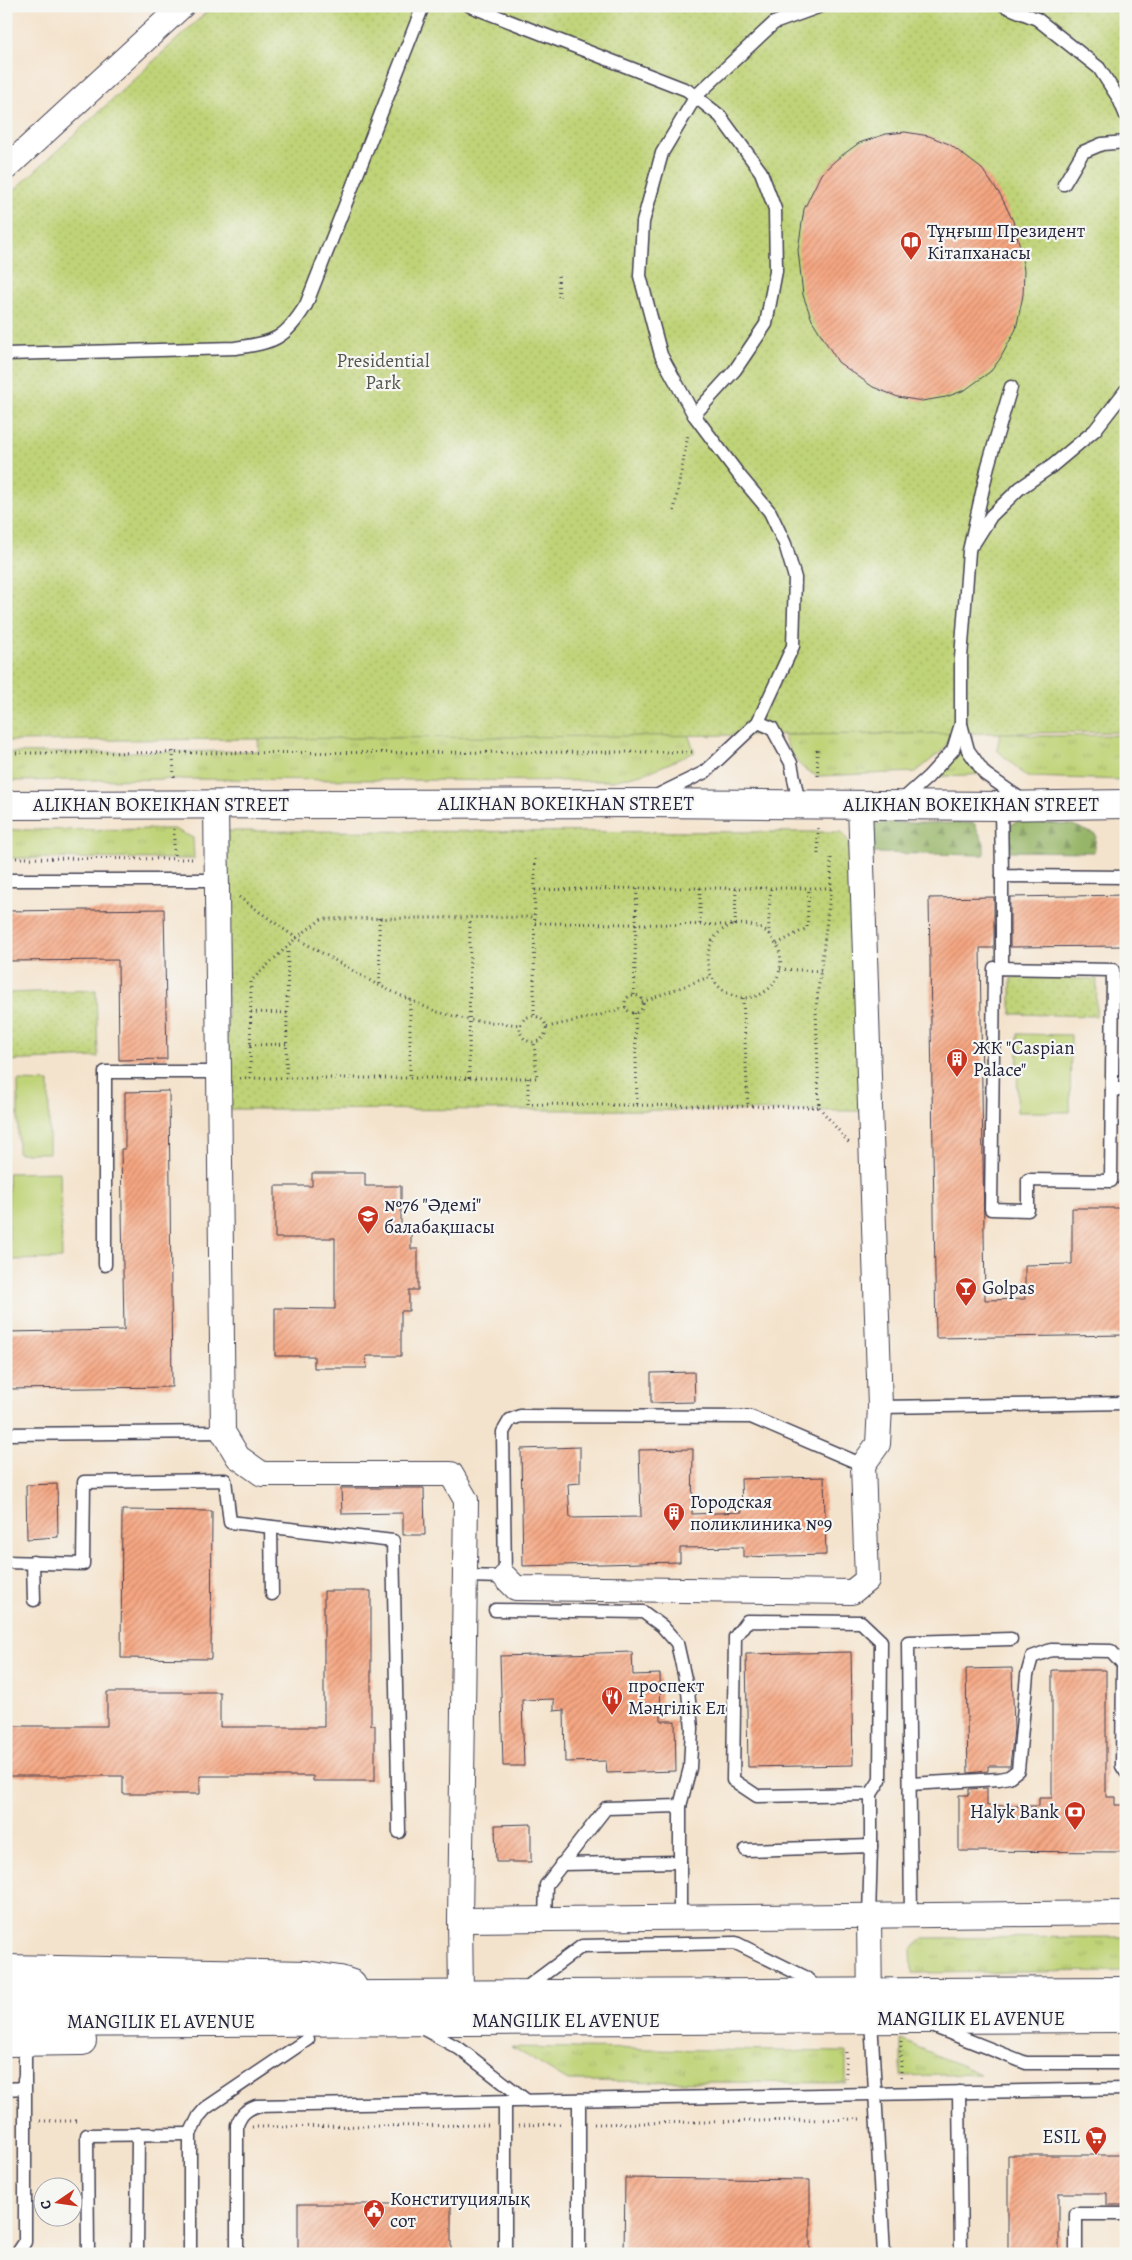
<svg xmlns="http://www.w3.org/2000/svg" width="1132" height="2260" viewBox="0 0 1132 2260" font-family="Alegreya,serif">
<defs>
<pattern id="grass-tufts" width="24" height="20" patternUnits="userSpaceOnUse" patternTransform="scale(1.25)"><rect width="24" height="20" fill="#bfd377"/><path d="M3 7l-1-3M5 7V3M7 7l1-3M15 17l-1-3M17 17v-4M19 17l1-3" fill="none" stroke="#a4b568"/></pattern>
<pattern id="forest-firs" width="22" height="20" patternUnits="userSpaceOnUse" patternTransform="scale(1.25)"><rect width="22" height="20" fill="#97b568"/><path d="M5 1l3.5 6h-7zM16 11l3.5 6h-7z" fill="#7b9357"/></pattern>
<pattern id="park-dots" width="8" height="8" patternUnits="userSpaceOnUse" patternTransform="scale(1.25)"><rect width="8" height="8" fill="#bfd377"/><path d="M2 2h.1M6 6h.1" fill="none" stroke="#a4b568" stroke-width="1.8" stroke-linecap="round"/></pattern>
<pattern id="building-hatch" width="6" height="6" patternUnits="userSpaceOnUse" patternTransform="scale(1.25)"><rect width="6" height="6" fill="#f6a681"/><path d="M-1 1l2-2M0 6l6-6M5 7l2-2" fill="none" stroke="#c7876b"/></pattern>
</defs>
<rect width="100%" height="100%" fill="#f6f6f2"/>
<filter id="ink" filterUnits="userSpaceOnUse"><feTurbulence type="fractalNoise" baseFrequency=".02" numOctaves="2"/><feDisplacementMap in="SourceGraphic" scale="10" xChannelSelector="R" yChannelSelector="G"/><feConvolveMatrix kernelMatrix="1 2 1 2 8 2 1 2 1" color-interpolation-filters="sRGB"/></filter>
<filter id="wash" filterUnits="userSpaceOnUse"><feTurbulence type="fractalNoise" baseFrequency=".0096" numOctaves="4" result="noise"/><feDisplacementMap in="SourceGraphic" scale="20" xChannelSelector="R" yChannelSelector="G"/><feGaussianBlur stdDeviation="1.12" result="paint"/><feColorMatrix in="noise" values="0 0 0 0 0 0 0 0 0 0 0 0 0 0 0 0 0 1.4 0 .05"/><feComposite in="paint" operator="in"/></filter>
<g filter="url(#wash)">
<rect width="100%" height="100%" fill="#f4e3cc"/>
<g fill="url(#grass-tufts)" stroke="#707a59">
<polygon points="1005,704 1018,733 1034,736 1126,735 1126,780 1027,777 997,750"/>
<polygon points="687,732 695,752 649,772 613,781 174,779 6,781 6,753 259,751 258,739"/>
<path d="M953 733 943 750 916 772 818 776C798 769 790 754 783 735Z"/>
<polygon points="953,750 968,750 985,774 928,777"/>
<polygon points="174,829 193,838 194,859 6,858 6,830"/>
<polygon points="1126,1937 1126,1971 912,1973 911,1949 924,1938"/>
<polygon points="901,2040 981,2074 901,2076"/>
<polygon points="512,2047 846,2052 846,2083 568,2081"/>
</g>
<g fill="url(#forest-firs)" stroke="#5c6c52">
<polygon points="1018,821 1073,825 1096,835 1094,852 1009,851 1009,826"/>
<polygon points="873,823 974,823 984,843 984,855 872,853"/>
</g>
<g fill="url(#park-dots)" stroke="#707a59">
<polygon points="213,6 1126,6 1126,732 6,741 6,198"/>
<polygon points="226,831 842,832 849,842 861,1111 228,1109"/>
<polygon points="1011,978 1097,979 1096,1016 1011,1014"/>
<polygon points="96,990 98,1057 6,1061 6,993"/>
</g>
<g fill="#bfd377" stroke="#707a59">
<polygon points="1018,1034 1071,1035 1070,1112 1017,1112"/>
<polygon points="18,1081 49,1082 49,1153 18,1153"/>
<polygon points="60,1172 62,1259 9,1260 8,1173"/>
</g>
<g id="blocks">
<g fill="url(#building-hatch)">
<polygon points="905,132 929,136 949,144 982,169 1001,196 1013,221 1021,250 1024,271 1023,295 1016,329 1000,359 991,371 965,390 946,397 922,401 898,397 873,387 838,362 812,320 803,295 798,250 804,209 821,174 837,159 859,143 886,134"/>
<polygon points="1126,895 1126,946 1010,947 1010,897"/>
<polygon points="994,897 994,948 980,948 985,1300 1025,1299 1025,1265 1072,1264 1072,1208 1126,1208 1126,1335 936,1338 929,898"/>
<polygon points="164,909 167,1059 119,1060 118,960 6,961 6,911"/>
<polygon points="169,1091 172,1387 6,1389 6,1332 124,1330 121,1149 125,1149 125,1092"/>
<polygon points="312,1173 365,1173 365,1186 401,1186 401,1229 411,1229 411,1249 418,1249 418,1290 409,1290 409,1311 401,1311 401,1356 366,1356 367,1368 314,1368 314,1356 275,1356 275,1308 335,1309 335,1238 275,1238 275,1186 312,1186"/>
<polygon points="694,1372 695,1402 651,1403 651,1373"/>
<polygon points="580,1447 580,1483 568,1484 570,1518 641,1517 639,1450 693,1449 692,1514 742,1512 741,1479 824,1477 826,1555 743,1557 743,1547 680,1548 680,1562 523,1566 521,1449"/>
<polygon points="57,1484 58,1537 27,1539 26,1485"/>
<polygon points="341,1488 424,1488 425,1535 403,1535 403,1513 342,1514"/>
<polygon points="122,1510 212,1511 211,1659 121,1658"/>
<polygon points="324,1591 371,1591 371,1725 375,1725 375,1781 313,1781 313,1776 200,1776 200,1794 123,1794 123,1776 6,1776 6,1726 107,1726 107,1692 220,1692 220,1727 324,1727"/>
<polygon points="632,1652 633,1675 660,1674 661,1721 675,1721 676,1771 607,1773 606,1761 565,1762 564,1710 554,1711 554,1699 522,1700 524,1766 503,1766 500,1656"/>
<polygon points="851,1652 853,1765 748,1767 746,1654"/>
<polygon points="1012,1668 1014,1729 1010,1766 988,1766 988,1771 968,1773 966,1669"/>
<polygon points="1052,1670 1106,1670 1106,1797 1115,1797 1115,1805 1126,1805 1126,1852 959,1851 959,1795 969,1795 969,1789 987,1788 987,1806 1039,1806 1039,1798 1052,1798"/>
<polygon points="531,1824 531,1862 496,1862 495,1825"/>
<polygon points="1008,2155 1126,2155 1126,2205 1107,2205 1107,2193 1059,2193 1059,2254 1008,2254"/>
<polygon points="625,2178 810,2180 810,2254 624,2254"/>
<rect x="298" y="2204" width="153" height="50"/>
</g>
</g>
</g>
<g filter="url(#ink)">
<use href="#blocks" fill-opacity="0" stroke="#423f51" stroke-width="1"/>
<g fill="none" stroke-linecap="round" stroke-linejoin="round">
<g stroke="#423f51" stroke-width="15">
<g id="lane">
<polyline points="470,6 687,90 720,116 761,172 775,209 776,271 766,324 735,370 694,415"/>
<polyline points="1005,6 1037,19 1099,68 1119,99 1126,116"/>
<polyline points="1064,184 1083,152 1102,144 1126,142"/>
<path d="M6 354 235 348C275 342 284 340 306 305L423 6"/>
<polyline points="1011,387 988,466 969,551 961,658 961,724 968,750 985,774 1025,802"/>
<polyline points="974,543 991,516 1020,488 1052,466 1095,430 1126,390"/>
<polyline points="758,722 772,728 791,763 799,804"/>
<polyline points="654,797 705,772 758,722 793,646 795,578 785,544 770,512 739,475 694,415 661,355 640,276 643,222 662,153 696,96 774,23 821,6"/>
<polyline points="899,803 928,777 953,750 961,724"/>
<polyline points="1001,806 1002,876 1126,877"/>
<polyline points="1002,876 1002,968"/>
<polyline points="6,880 217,880"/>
<polygon points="994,968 1113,970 1111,1181 1028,1180 1028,1210 991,1209"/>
<polyline points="1112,1089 1126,1089"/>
<polyline points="105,1265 105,1072 219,1072"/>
<polyline points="880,1407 1126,1403"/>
<polyline points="6,1434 223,1432"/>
<polyline points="271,1527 272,1594"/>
<polyline points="6,1562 83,1564 84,1482 225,1480 230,1522 393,1541 399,1832"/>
<polyline points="33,1562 34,1600"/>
<polyline points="464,1576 505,1577 503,1432 510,1420 520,1416 751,1417 863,1465"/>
<polyline points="495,1610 643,1612 662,1626 677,1643 688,1692 692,1728 690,1768 680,1806"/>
<polyline points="910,1784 999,1779 1009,1777 1018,1770 1027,1675 1032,1657 1051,1650 1111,1651 1123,1664 1122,1766 1126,1772"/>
<polyline points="871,1794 757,1796 733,1780 735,1637 747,1621 861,1622 881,1641 880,1780 871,1794 871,1846"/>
<polyline points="746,1850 871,1846 869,1917"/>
<polyline points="561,1864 680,1862"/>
<polyline points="911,1916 908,1642 1011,1639"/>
<polyline points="545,1919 546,1885 606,1808 680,1806 680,1918"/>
<polyline points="523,1990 582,1946 736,1943 805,1977 819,1990"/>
<polyline points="871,2019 884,2254"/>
<polyline points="932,2026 1026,2063 1126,2063"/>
<polyline points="420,2027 460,2049 527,2101"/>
<polyline points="6,2089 24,2088 24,2079"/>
<polyline points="959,2092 961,2254"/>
<polyline points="17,2254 25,2242 25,2042"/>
<polyline points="88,2254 87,2135 190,2134"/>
<polyline points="137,2254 138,2134"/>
<polyline points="190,2254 190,2134 199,2116 206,2108 308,2039"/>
<path d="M237 2254V2125C241 2114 246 2110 256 2106L1126 2089"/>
<polyline points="505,2254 505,2102"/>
<polyline points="579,2254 579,2100"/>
<polyline points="1076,2254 1076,2214 1126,2214"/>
</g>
</g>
<g stroke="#423f51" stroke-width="26">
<g id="street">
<polyline points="6,168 182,6"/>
<polyline points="216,804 223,1432 238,1457 262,1474 451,1474 466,1500 460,1920 461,1994"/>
<polyline points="505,1577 516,1588 852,1592 867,1580 863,1465 878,1444 880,1407 860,805"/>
<polyline points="869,1917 870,2010"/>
<polyline points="460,1920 1126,1913"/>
</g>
</g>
<g stroke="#423f51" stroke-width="30">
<g id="secondary">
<polyline points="6,805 642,803 1001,806 1126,804"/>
<polyline points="6,1969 306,1975 340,1980 352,1984"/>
<polyline points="6,1997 1126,1991"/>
<polyline points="6,2023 1126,2018"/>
<polyline points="6,2042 82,2041"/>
</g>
</g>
<g stroke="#423f51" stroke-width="3" stroke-dasharray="1 4" stroke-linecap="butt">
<polyline points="558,276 559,298"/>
<polyline points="674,511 688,435"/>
<polyline points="817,750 818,776"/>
<polyline points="173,751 174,779"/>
<polyline points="6,753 695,752"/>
<polyline points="818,828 818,855"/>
<polyline points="174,829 174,859"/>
<polyline points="6,858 196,859"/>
<polyline points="535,890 637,888"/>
<polyline points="239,897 296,938 376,984 434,1011 469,1020 521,1025"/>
<polyline points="379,918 380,985"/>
<polyline points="535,923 735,925 736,888"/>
<polyline points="700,924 700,888"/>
<path d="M770 934C752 921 726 919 713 940 693 974 732 1014 766 991 780 981 784 962 778 947 776 942 771 938 770 934 767 926 770 898 771 888"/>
<polyline points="777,944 807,928 809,888"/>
<polyline points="780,969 821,971"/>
<polyline points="634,995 637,888 831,888 831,855"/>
<circle cx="634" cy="1004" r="9"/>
<polyline points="743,998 748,1107"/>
<polyline points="410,999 410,1078"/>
<polyline points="642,1002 711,976"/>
<polyline points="251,1012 287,1013"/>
<polyline points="635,1013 637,1105"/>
<polyline points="534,1015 535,859"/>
<circle cx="533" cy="1029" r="13"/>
<polyline points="547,1027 597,1016 626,1007"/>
<polyline points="250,1045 287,1044"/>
<polyline points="240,1078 537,1078 534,1042"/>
<polyline points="250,1078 251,981 296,938 322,919 535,917"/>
<polyline points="286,1078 288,946"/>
<polyline points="469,1078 470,918"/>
<polyline points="528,1078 528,1104 819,1107 816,1007 831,888"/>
<polyline points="819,1107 849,1143"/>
<polyline points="901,2041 901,2077"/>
<polyline points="846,2052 846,2078"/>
<polyline points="40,2121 78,2121"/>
<polyline points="594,2124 860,2119"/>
<polyline points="519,2125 563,2124"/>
<polyline points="252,2127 490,2125"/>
</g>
<use href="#lane" stroke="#fff" stroke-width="12"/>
<use href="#street" stroke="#fff" stroke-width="24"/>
<use href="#secondary" stroke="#fff" stroke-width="28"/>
</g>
</g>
<defs>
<g id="library-pin" transform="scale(1.125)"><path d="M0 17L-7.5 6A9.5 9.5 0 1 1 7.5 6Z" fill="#c8321e" stroke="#f6f6f2"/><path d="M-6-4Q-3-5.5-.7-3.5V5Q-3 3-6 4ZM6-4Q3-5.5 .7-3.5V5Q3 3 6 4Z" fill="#fff"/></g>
<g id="building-pin" transform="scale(1.125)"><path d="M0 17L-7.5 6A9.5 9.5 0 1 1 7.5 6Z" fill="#c8321e" stroke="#f6f6f2"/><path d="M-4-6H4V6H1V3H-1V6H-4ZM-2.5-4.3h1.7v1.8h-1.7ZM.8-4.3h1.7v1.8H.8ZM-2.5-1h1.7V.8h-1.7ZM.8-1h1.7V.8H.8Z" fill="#fff"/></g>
<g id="school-pin" transform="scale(1.125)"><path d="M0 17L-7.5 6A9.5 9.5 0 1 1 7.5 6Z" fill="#c8321e" stroke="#f6f6f2"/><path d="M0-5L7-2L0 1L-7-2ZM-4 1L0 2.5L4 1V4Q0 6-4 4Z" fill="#fff"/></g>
<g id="bar-pin" transform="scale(1.125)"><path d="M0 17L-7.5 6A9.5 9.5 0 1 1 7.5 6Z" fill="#c8321e" stroke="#f6f6f2"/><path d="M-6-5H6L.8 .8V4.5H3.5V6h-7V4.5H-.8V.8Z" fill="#fff"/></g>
<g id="restaurant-pin" transform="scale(1.125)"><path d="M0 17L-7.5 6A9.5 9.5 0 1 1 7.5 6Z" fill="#c8321e" stroke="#f6f6f2"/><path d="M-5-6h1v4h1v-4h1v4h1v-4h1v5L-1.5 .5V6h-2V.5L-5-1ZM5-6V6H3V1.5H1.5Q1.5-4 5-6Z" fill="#fff"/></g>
<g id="bank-pin" transform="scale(1.125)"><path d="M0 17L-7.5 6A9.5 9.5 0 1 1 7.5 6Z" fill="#c8321e" stroke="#f6f6f2"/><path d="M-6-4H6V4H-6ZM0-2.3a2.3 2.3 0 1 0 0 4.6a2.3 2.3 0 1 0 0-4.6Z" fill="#fff"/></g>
<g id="supermarket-pin" transform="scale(1.125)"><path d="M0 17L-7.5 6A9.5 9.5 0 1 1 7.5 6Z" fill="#c8321e" stroke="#f6f6f2"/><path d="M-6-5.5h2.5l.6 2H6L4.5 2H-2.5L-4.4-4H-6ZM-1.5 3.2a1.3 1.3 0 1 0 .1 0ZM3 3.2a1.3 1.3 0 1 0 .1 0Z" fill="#fff"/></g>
<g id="civic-pin" transform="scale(1.125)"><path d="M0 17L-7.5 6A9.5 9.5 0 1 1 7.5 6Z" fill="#c8321e" stroke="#f6f6f2"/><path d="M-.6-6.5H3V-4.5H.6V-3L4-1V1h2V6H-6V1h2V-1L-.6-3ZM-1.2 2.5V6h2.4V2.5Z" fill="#fff"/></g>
</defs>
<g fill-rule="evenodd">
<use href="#library-pin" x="911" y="242"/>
<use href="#building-pin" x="957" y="1059"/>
<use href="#school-pin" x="368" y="1216"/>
<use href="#bar-pin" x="966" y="1288"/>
<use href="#building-pin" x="674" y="1513"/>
<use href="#restaurant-pin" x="612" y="1697"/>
<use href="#bank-pin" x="1075" y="1812"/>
<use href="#supermarket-pin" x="1096" y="2137"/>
<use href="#civic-pin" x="374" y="2210"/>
</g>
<g text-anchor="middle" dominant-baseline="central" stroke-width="4.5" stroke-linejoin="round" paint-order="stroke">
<g font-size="19" fill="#22223b" stroke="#f6f6f2" text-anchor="start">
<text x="927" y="231">Тұңғыш Президент<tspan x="927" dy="22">Кітапханасы</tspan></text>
<text x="973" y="1048">ЖК "Caspian<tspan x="973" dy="22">Palace"</tspan></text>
<text x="384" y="1205">№76 "Әдемі"<tspan x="384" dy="22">балабақшасы</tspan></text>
<text x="982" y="1288">Golpas</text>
<text x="690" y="1502">Городская<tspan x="690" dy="22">поликлиника №9</tspan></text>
<text x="628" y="1686">проспект<tspan x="628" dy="22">Мәңгілік Ел</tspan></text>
<text x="1059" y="1812" text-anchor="end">Halyk Bank</text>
<text x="1080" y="2137" text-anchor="end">ESIL</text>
<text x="390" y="2199">Конституциялық<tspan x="390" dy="22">сот</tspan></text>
</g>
<g font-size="19" fill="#51574d" stroke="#f6f6f2">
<text x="383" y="361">Presidential<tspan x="383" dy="22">Park</tspan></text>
</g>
<g font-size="19" fill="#22223b" stroke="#f6f6f2">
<text x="566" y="804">ALIKHAN BOKEIKHAN STREET</text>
<text x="161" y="805">ALIKHAN BOKEIKHAN STREET</text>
<text x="971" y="805">ALIKHAN BOKEIKHAN STREET</text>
<text x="971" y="2019">MANGILIK EL AVENUE</text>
<text x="566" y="2021">MANGILIK EL AVENUE</text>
<text x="161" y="2022">MANGILIK EL AVENUE</text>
</g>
</g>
<rect width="1132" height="2260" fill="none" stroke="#f6f6f2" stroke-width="25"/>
<g transform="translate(58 2202) rotate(257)"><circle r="24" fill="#f6f6f2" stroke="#a1a1a9"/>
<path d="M0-4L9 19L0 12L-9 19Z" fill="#c8321e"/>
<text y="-8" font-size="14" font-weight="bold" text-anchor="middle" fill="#22223b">С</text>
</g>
</svg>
